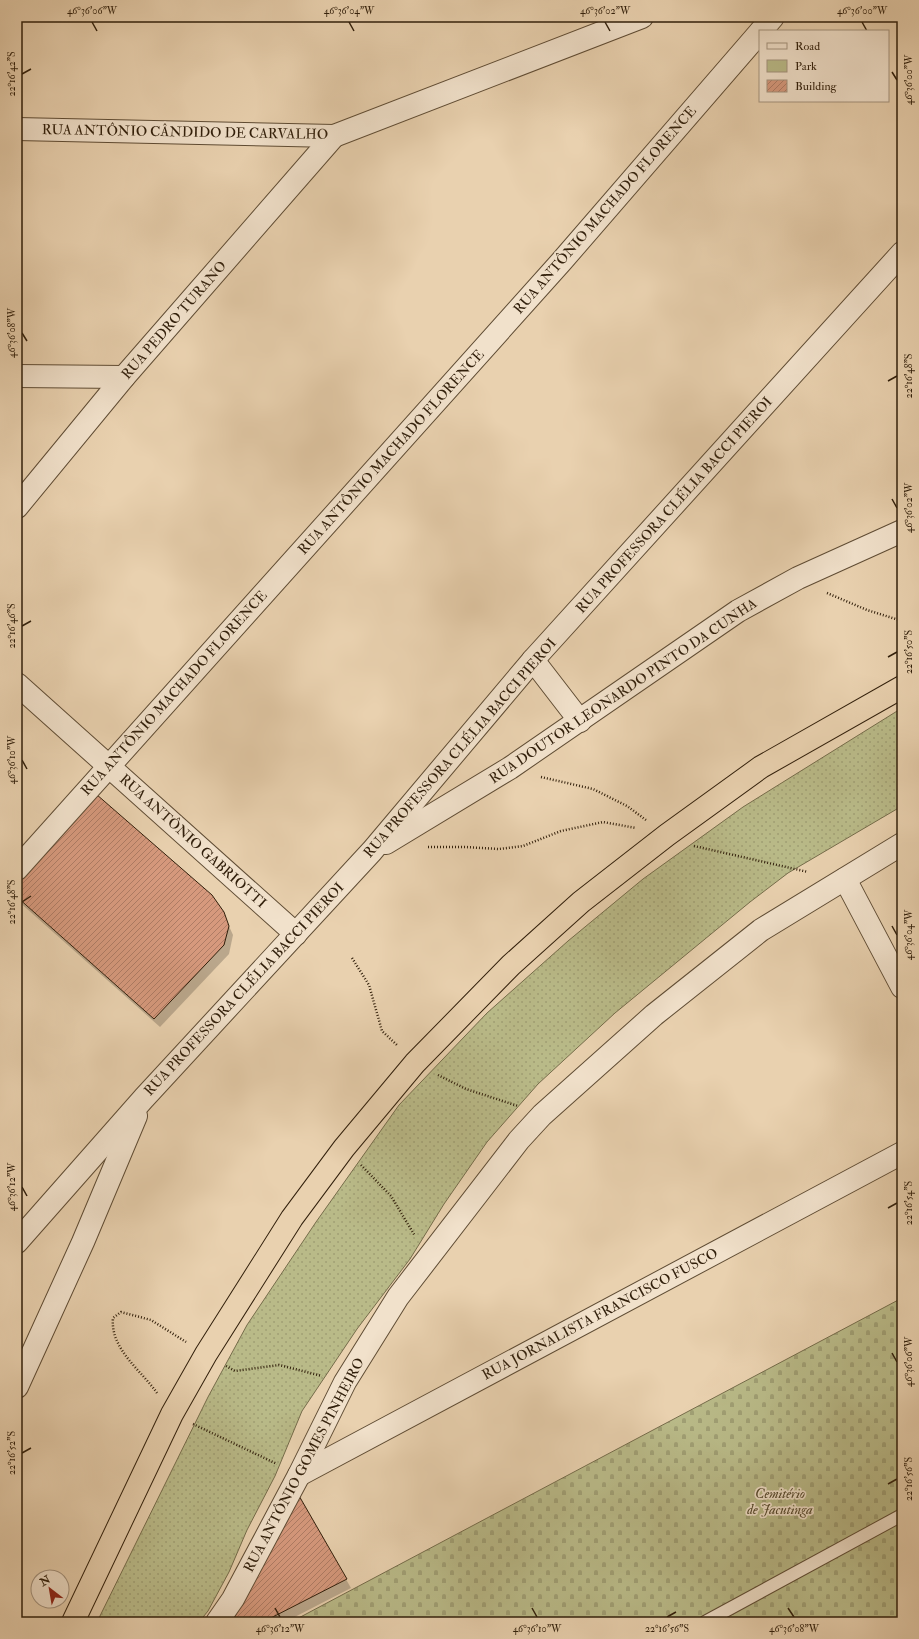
<svg xmlns="http://www.w3.org/2000/svg" width="919" height="1639" viewBox="0 0 919 1639" font-family="'IM FELL Double Pica',serif">
<defs>
<pattern id="green-dots" width="8" height="8" patternUnits="userSpaceOnUse"><rect width="8" height="8" fill="#b9ba88"/><path d="M2 2h.1M6 6h.1" fill="none" stroke="#a09f74" stroke-width="1.8" stroke-linecap="round"/></pattern>
<pattern id="cemetery-stones" width="16" height="16" patternUnits="userSpaceOnUse"><rect width="16" height="16" fill="#b9ba88"/><path d="M2 7V4a2 2 0 0 1 4 0v3zM10 15v-3a2 2 0 0 1 4 0v3z" fill="#a09f74"/></pattern>
<pattern id="building-hatch" width="6" height="6" patternUnits="userSpaceOnUse"><rect width="6" height="6" fill="#d6997d"/><path d="M-1 1l2-2M0 6l6-6M5 7l2-2" fill="none" stroke="#ae7c65"/></pattern>
</defs>
<rect width="100%" height="100%" fill="#e9d1af"/>
<filter id="stains"><feTurbulence type="fractalNoise" baseFrequency=".005" numOctaves="4"/><feColorMatrix values="0 0 0 0 .2 0 0 0 0 .09 0 0 0 0 .02 0 0 0 .5 -.17"/></filter>
<radialGradient id="worn" r=".72"><stop offset=".6" stop-color="#630" stop-opacity="0"/><stop offset="1" stop-color="#630" stop-opacity=".3"/></radialGradient>
<polygon fill="url(#green-dots)" stroke="#756c4a" points="902,708 902,806 788,873 750,902 615,1013 538,1084 487,1142 444,1204 410,1259 357,1329 302,1411 275,1476 247,1530 229,1572 208,1611 199,1622 97,1622 208,1397 247,1325 316,1222 399,1105 487,1013 568,941 643,879 743,807"/>
<polygon fill="url(#cemetery-stones)" stroke="#756c4a" points="902,1298 902,1622 291,1622"/>
<g fill="#0003">
<polygon points="17,883 223,913 233,935 229,954 160,1027 17,900"/>
<polygon points="298,1496 351,1588 285,1622 233,1622"/>
</g>
<g fill="url(#building-hatch)" stroke="#311f0b">
<polygon points="96,794 212,895 224,912 229,926 224,945 154,1019 17,897 17,882"/>
<polygon points="298,1494 347,1579 263,1622 232,1622"/>
</g>
<g fill="none" stroke-linecap="round" stroke-linejoin="round">
<g stroke="#5f4c34" stroke-width="14">
<polyline id="lane" points="705,1622 902,1515"/>
</g>
<g stroke="#5f4c34" stroke-width="24">
<g id="street">
<polyline points="761,31 773,17"/>
<polyline points="17,129 334,136 642,17"/>
<polyline points="17,376 124,377"/>
<polyline points="17,507 124,377 334,136"/>
<polyline points="533,660 580,721"/>
<polyline points="17,684 296,934"/>
<polyline points="386,843 510,768 738,611 798,578 902,531"/>
<polyline points="17,869 561,262 760,32"/>
<polyline points="845,879 902,987"/>
<polyline points="17,1242 144,1098 372,851 533,660 902,253"/>
<polyline points="17,1387 83,1242 136,1116"/>
<polyline points="299,1475 902,1153"/>
<polyline points="217,1622 233,1599 299,1475 345,1382 398,1297 519,1140 542,1115 654,1015 761,930 902,844"/>
</g>
</g>
<g stroke="#311f0b" stroke-width="24">
<polyline id="highway" points="73,1622 172,1414 206,1354 292,1218 344,1148 415,1063 511,965 581,902 667,835 761,767 902,687"/>
</g>
<g stroke="#311f0b" stroke-width="2.5" stroke-dasharray="1 2" stroke-linecap="butt">
<polyline points="827,593 867,610 902,621"/>
<polyline points="541,777 593,789 627,806 646,820"/>
<polyline points="694,846 808,872"/>
<polyline points="428,847 465,847 499,849 523,846 561,831 603,822 636,828"/>
<polyline points="352,958 369,985 382,1031 398,1046"/>
<polyline points="438,1075 466,1089 518,1106"/>
<polyline points="361,1165 391,1196 415,1236"/>
<polyline points="226,1366 235,1371 279,1365 322,1376"/>
<path d="M157 1393C141 1370 110 1349 113 1318L121 1312 151 1320 186 1342"/>
<polyline points="193,1424 277,1464"/>
</g>
<use href="#lane" stroke="#f1e1cb" stroke-width="12"/>
<use href="#street" stroke="#f1e1cb" stroke-width="22"/>
<use href="#highway" stroke="#e9d1af" stroke-width="22"/>
</g>
<path fill="none" stroke="#311f0b" stroke-width="1.5" d="M92 22 97 31M349 22 354 31M605 22 610 31M862 22 867 31M892 72 897 80M22 74 31 69M22 333 27 341M888 381 897 376M892 499 897 508M22 626 31 621M888 657 897 652M22 760 27 769M22 902 31 896M892 926 897 935M22 1187 27 1196M888 1208 897 1203M892 1353 897 1362M22 1453 31 1448M888 1484 897 1479M275 1608 280 1617M532 1608 537 1617M788 1608 794 1617M667 1617 676 1612"/>
<g text-anchor="middle" dominant-baseline="central" stroke-width="3.5" stroke-linejoin="round" paint-order="stroke">
<g font-size="14" fill="#311f0b" stroke="#f1e1cb">
<text transform="translate(185 132) rotate(1)">RUA ANTÔNIO CÂNDIDO DE CARVALHO</text>
<text transform="translate(605 210) rotate(-49)">RUA ANTÔNIO MACHADO FLORENCE</text>
<text transform="translate(174 320) rotate(-49)">RUA PEDRO TURANO</text>
<text transform="translate(391 452) rotate(-48)">RUA ANTÔNIO MACHADO FLORENCE</text>
<text transform="translate(674 505) rotate(-48)">RUA PROFESSORA CLÉLIA BACCI PIEROI</text>
<text transform="translate(623 691) rotate(-34)">RUA DOUTOR LEONARDO PINTO DA CUNHA</text>
<text transform="translate(174 693) rotate(-48)">RUA ANTÔNIO MACHADO FLORENCE</text>
<text transform="translate(460 748) rotate(-49)">RUA PROFESSORA CLÉLIA BACCI PIEROI</text>
<text transform="translate(193 841) rotate(42)">RUA ANTÔNIO GABRIOTTI</text>
<text transform="translate(244 989) rotate(-47)">RUA PROFESSORA CLÉLIA BACCI PIEROI</text>
<text transform="translate(600 1314) rotate(-28)">RUA JORNALISTA FRANCISCO FUSCO</text>
<text transform="translate(304 1465) rotate(-62)">RUA ANTÔNIO GOMES PINHEIRO</text>
</g>
<g font-size="14" font-style="italic" fill="#53462a" stroke="#f1e1cb">
<text x="780" y="1493">Cemitério<tspan x="780" dy="16">de Jacutinga</tspan></text>
</g>
</g>
<rect width="919" height="1639" fill="none" stroke="#e9d1af" stroke-width="44"/>
<rect x="759" y="30" width="130" height="72" fill="#f1e1cb" stroke="#a4937e"/>
<rect x="767" y="43" width="20" height="6" fill="#f1e1cb" stroke="#a4937e"/>
<text x="795" y="50" font-size="12" fill="#311f0b">Road</text>
<rect x="767" y="60" width="20" height="12" fill="#b9ba88" stroke="#a4937e"/>
<text x="795" y="70" font-size="12" fill="#311f0b">Park</text>
<rect x="767" y="80" width="20" height="12" fill="url(#building-hatch)" stroke="#a4937e"/>
<text x="795" y="90" font-size="12" fill="#311f0b">Building</text>
<g transform="translate(50 1589) rotate(329)"><circle r="19" fill="#f1e1cb" stroke="#a4937e"/>
<path d="M0-3L7 15L0 10L-7 15Z" fill="#8f2418"/>
<text y="-6" font-size="11" font-weight="bold" text-anchor="middle" fill="#311f0b">N</text>
</g>
<rect x="22" y="22" width="875" height="1595" fill="none" stroke="#311f0b" stroke-width="1.5"/>
<g font-size="10" text-anchor="middle" fill="#311f0b">
<text x="92" y="14">46°36'06"W</text>
<text x="349" y="14">46°36'04"W</text>
<text x="605" y="14">46°36'02"W</text>
<text x="862" y="14">46°36'00"W</text>
<text transform="translate(11 74) rotate(-90)" y="4">22°16'42"S</text>
<text transform="translate(908 80) rotate(-90)" y="4">46°36'00"W</text>
<text transform="translate(11 333) rotate(-90)" y="4">46°36'08"W</text>
<text transform="translate(908 376) rotate(-90)" y="4">22°16'48"S</text>
<text transform="translate(908 508) rotate(-90)" y="4">46°36'02"W</text>
<text transform="translate(11 626) rotate(-90)" y="4">22°16'46"S</text>
<text transform="translate(908 652) rotate(-90)" y="4">22°16'50"S</text>
<text transform="translate(11 760) rotate(-90)" y="4">46°36'10"W</text>
<text transform="translate(11 902) rotate(-90)" y="4">22°16'48"S</text>
<text transform="translate(908 935) rotate(-90)" y="4">46°36'04"W</text>
<text transform="translate(11 1187) rotate(-90)" y="4">46°36'12"W</text>
<text transform="translate(908 1203) rotate(-90)" y="4">22°16'54"S</text>
<text transform="translate(908 1362) rotate(-90)" y="4">46°36'06"W</text>
<text transform="translate(11 1453) rotate(-90)" y="4">22°16'52"S</text>
<text transform="translate(908 1479) rotate(-90)" y="4">22°16'56"S</text>
<text x="280" y="1632">46°36'12"W</text>
<text x="537" y="1632">46°36'10"W</text>
<text x="667" y="1632">22°16'56"S</text>
<text x="794" y="1632">46°36'08"W</text>
</g>
<rect width="100%" height="100%" filter="url(#stains)"/>
<rect width="100%" height="100%" fill="url(#worn)"/>
</svg>
